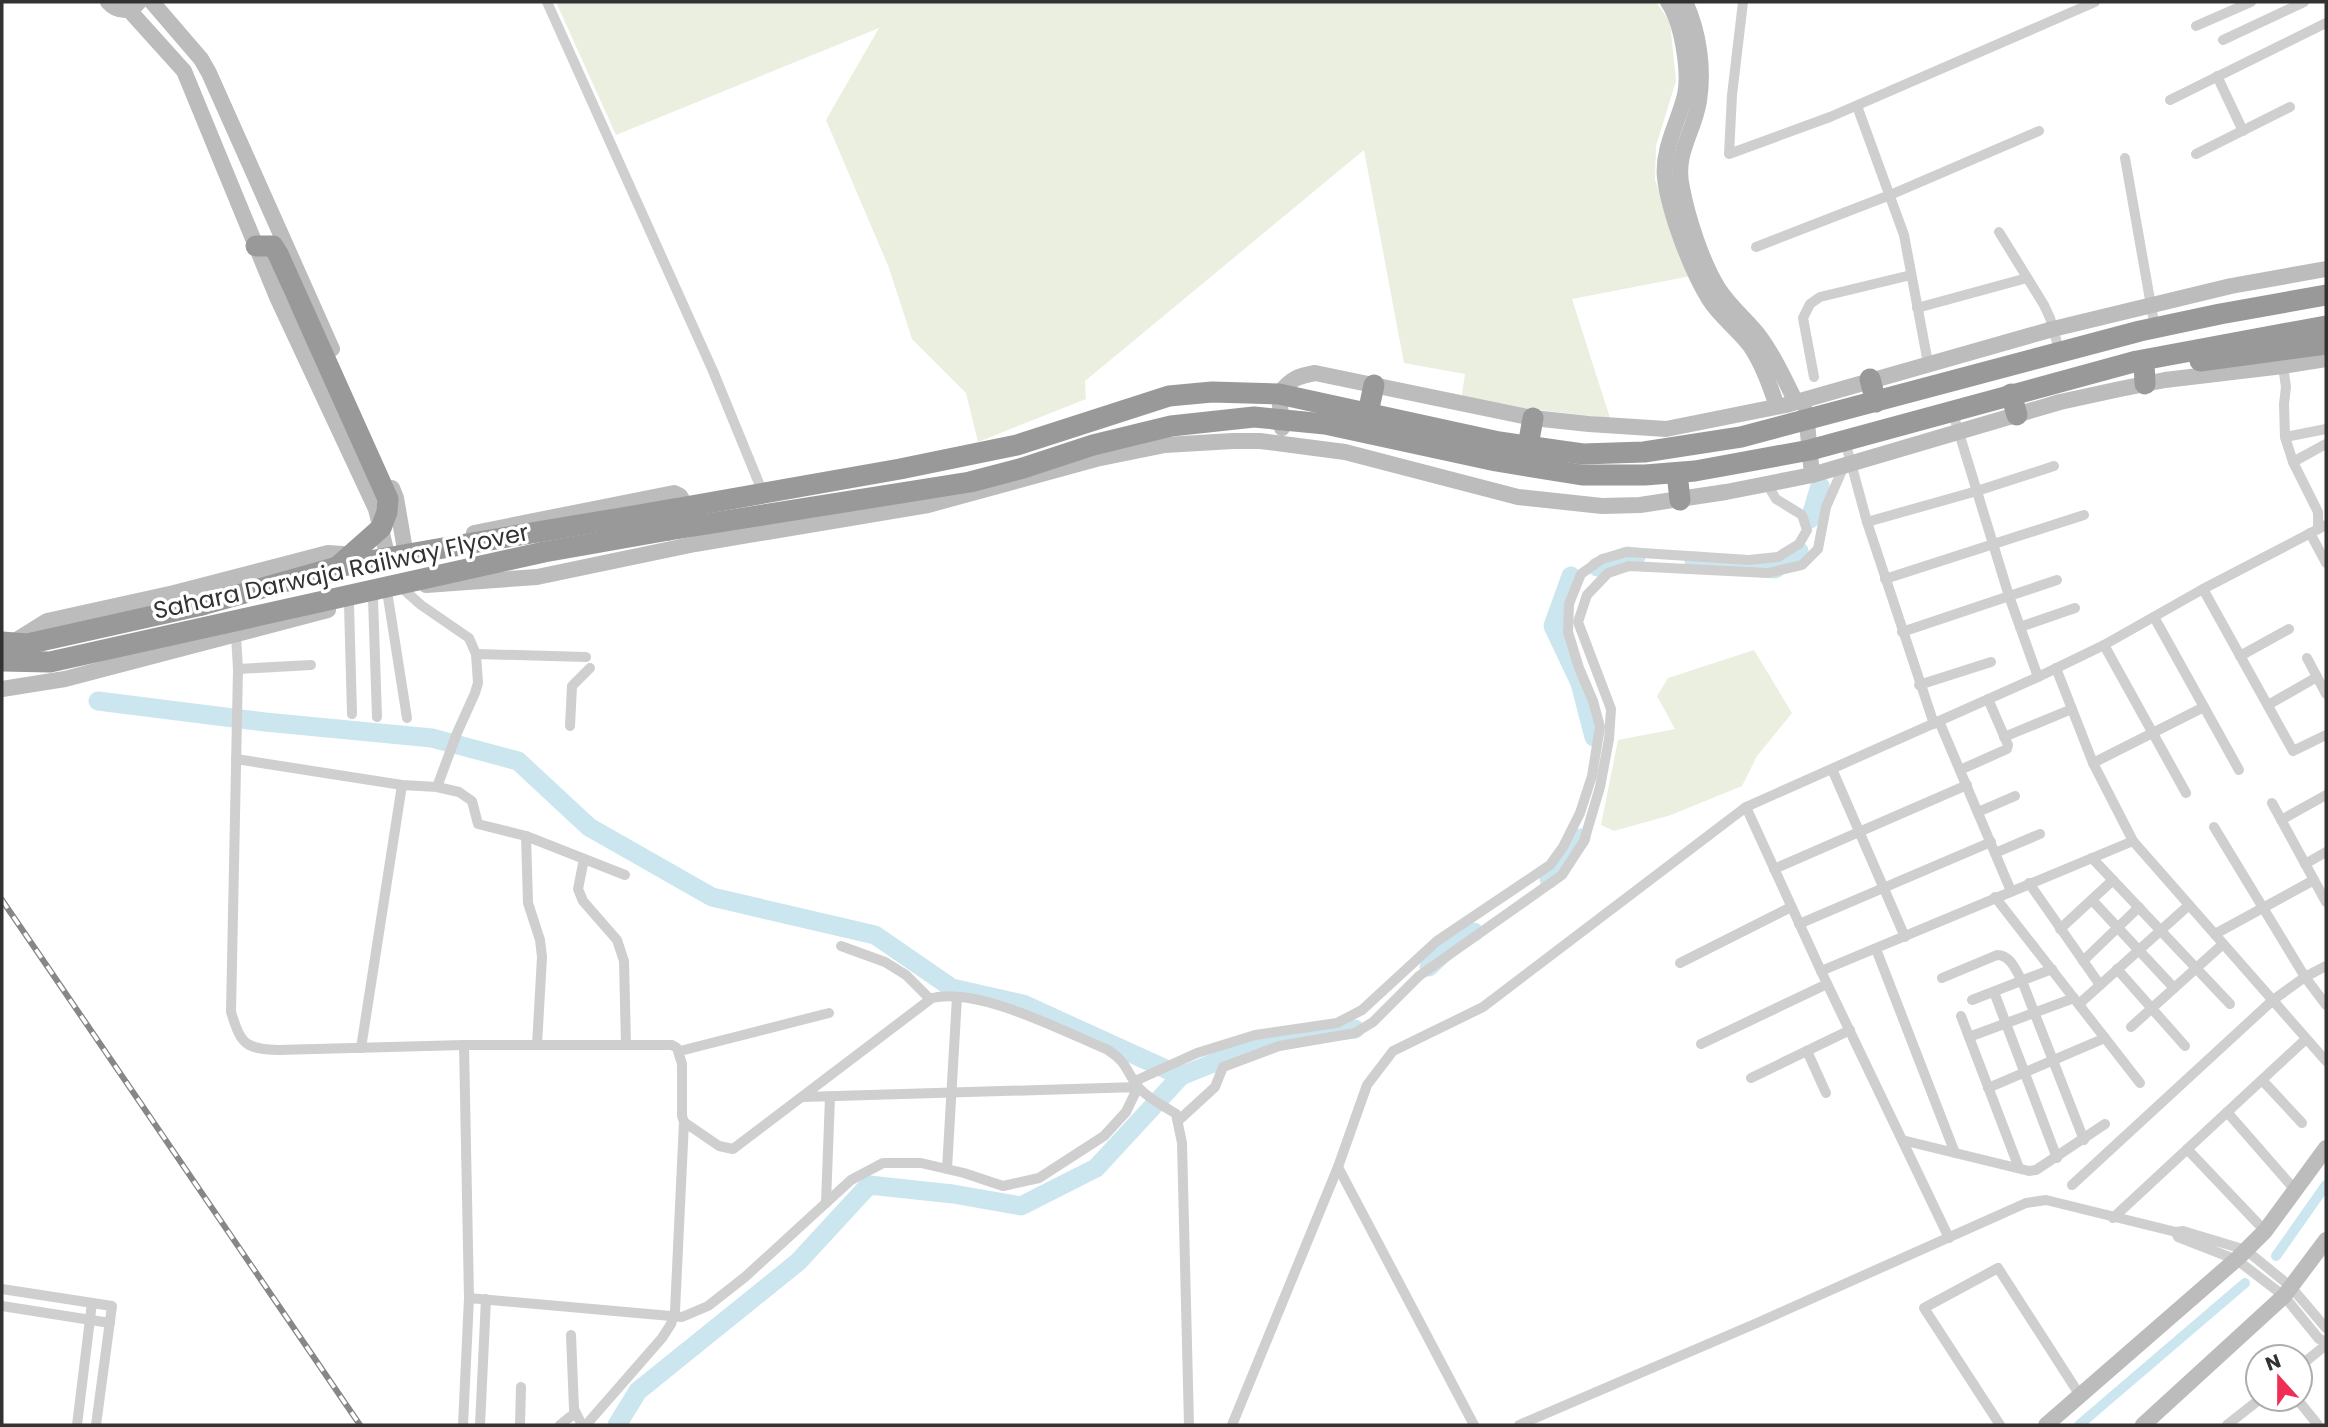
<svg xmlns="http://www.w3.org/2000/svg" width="2328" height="1427" viewBox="0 0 2328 1427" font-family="Poppins,sans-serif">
<rect width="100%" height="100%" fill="#fff"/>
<g fill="#eaefe0">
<polygon points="556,2 1656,2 1670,22 1676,81 1656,146 1655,180 1691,276 1572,299 1610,418 1461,401 1465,374 1404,363 1364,150 1085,381 1086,399 978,442 966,393 912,339 889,268 826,120 879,28 616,135"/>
<polygon points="1754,650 1792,713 1757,756 1742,786 1671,815 1614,831 1601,825 1618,740 1675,729 1657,696 1668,678"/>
</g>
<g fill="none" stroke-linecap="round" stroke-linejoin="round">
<g stroke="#cce6ef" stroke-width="10">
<polyline points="2276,1256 2326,1185"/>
<polyline points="2079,1425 2245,1283"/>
</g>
<g stroke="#cce6ef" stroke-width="19">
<polyline points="1810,519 1820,486"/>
<polyline points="1694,561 1775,569 1799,551"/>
<polyline points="1597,567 1627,556 1636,557"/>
<polyline points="1571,576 1553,626 1580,683 1594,737"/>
<polyline points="98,701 265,722 432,738 518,761 589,827 712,897 875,935 952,988 1023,1004 1181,1076"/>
<polyline points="1549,879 1581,838"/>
<polyline points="1429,967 1456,941 1474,932"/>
<polyline points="617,1425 638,1391 798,1262 869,1185 953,1194 1021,1206 1096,1168 1181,1076 1276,1038 1355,1029"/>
</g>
<g stroke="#cfcfcf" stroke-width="10">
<polyline points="547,2 713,371 763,493"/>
<polyline points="1743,2 1732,95 1729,154 1830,117 2095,2"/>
<polyline points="2196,26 2251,2"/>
<polyline points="2223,40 2304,2"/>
<polyline points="2217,76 2243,131"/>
<polyline points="2170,100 2326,23"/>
<polyline points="1857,106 1904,235 1928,363"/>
<polyline points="2196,154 2290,107"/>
<polyline points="2125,158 2155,328"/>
<polyline points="1999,232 2044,305 2050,318 2060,353"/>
<polyline points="1756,247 1890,195 2039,131"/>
<polyline points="1917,308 2027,278"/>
<polyline points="2283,366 2286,387 2284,404 2285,437 2293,462 2318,512 2318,529"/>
<polyline points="1814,377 1803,318 1810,304 1820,297 1911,275"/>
<polyline points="1952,410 2009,596 2038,677"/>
<polyline points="2285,437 2326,429"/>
<polyline points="1845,441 1867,522 1934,724"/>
<polyline points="2293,462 2326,444"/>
<polyline points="1867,522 1977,491 2054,466"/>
<polyline points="2310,533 2326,563"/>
<polyline points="1885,579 2084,515"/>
<polyline points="403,589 421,605 469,638 476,654 478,683 475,693 457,733 437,787"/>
<polyline points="2203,589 2293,751 2326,735"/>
<polyline points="387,591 407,718"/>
<polyline points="373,598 377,717"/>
<polyline points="349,604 352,714"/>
<polyline points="2154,617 2239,770"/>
<polyline points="2020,627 2075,608"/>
<polyline points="1902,632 2057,580"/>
<path d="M236 636 238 669 231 1012C241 1044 245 1049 278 1050L464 1045H672L677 1048 682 1064V1116L684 1122 719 1146 733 1149 932 998C979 987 1063 1031 1108 1050 1128 1063 1126 1072 1139 1088 1149 1099 1164 1106 1176 1114L1182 1143 1189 1425"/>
<polyline points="2104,645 2186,793"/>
<polyline points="476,654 586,657"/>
<polyline points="2240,656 2289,629"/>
<polyline points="2307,658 2326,694"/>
<polyline points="2056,668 2093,763 2133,841 2326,1061"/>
<polyline points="238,669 311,665"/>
<polyline points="1919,685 1991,662"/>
<polyline points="2268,705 2317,677"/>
<polyline points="1939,721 2011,891"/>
<polyline points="570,726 572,686 590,668"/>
<polyline points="2004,737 2072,709"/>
<polyline points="236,759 402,785 437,787 459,792 472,801 478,824 526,836 625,875"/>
<polyline points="2093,763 2204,707"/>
<polyline points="1832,769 1905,937"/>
<polyline points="1960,770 2007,749 2008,745 1988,699"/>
<polyline points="2272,803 2326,902"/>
<polyline points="1746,807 1821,971 1949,1238"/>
<polyline points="1978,812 2015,796"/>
<polyline points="2281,820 2326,795"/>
<polyline points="2214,827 2305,977 2326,1005"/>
<polyline points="526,836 528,903 540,940 542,957 537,1045"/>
<polyline points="1995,853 2040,834"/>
<polyline points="2092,858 2230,1004"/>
<polyline points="584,859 578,889 583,901 617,940 624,961 626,1045"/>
<polyline points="2305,864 2326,852"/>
<polyline points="1774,869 1967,785"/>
<polyline points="2029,883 2100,985"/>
<polyline points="1995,897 2140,1083"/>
<polyline points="2092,900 2174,988"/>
<polyline points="1799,924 1991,842"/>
<polyline points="2060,929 2113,880"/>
<polyline points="2215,934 2314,880"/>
<polyline points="841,946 885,962 906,975 930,999"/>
<polyline points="1876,949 1955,1153"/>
<polyline points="2083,961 2139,907"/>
<polyline points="1680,963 1791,907"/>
<polyline points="2117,969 2185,1046"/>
<polyline points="1821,971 2133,841"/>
<path d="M1942 978 1997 955C2011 955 2016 971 2022 981L2084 1140"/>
<polyline points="1994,992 2057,1158"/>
<polyline points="1972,1000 2052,969"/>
<polyline points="2079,1004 2189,905"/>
<polyline points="1961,1016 2019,1168"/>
<polyline points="2131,1027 2223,944"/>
<polyline points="1969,1037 2074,998"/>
<polyline points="1701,1044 1827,984"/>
<polyline points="361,1048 402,785"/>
<polyline points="680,1051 829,1013"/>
<polyline points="1807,1051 1826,1093"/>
<polyline points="1751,1078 1850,1030"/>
<polyline points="2262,1080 2302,1123"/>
<polyline points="1135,1081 1197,1053 1255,1035 1337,1023 1362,1010 1437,941 1550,865 1563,847 1580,813 1592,776 1600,727 1593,701 1579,668 1568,632 1569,604 1581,574 1602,559 1627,552 1749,560 1778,557 1799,544 1807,530 1802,515 1776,499 1767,484"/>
<polyline points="1988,1088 2105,1038"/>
<polyline points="2227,1112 2295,1190"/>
<polyline points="1179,1120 1215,1087 1223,1067 1279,1046 1355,1033 1373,1022 1419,976 1562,875 1584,841 1600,787 1609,739 1611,709 1578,622 1587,595 1608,573 1629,566 1768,573 1802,565 1818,549 1826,507 1844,466"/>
<polyline points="1902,1140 2029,1171 2036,1170 2105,1124"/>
<polyline points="2187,1149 2265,1231"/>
<polyline points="1338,1167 1474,1425"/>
<polyline points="947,1169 957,997"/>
<polyline points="2072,1185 2273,1000 2305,977 2326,966"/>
<polyline points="826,1203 830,1097"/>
<polyline points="2113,1218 2306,1039"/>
<polyline points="2,1289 112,1306 96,1425"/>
<polyline points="469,1298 682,1317 708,1306 745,1277 851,1180 883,1163 921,1163 964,1173 1003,1186 1039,1178 1104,1136 1126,1112 1138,1087 803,1097"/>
<polyline points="2,1306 110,1323"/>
<polyline points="2326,1328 2291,1287 2246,1250 2183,1231 2176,1232 2178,1237 2237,1260 2284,1296 2319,1339 2326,1341"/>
<polyline points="571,1335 574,1409 582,1425"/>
<polyline points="2300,1366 2326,1345"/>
<polyline points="2297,1399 2318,1425"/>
<polyline points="77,1425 92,1303"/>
<polyline points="463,1425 469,1298 464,1045"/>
<polyline points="480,1425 486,1299"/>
<polyline points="520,1425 521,1387"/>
<polyline points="560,1425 575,1413"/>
<polyline points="586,1425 662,1338 671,1324 675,1311 684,1122"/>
<polyline points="1232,1425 1338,1167 1367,1085 1393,1051 1483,1007 1746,807 2038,677 2104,645 2203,589 2326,525"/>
<polyline points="1519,1425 1757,1323 2026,1203 2046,1200 2176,1232"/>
<polyline points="2000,1425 1924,1308 1998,1268 2081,1397"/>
<polyline points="2227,1425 2260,1399"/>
</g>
<g stroke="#bcbcbc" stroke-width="16">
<path d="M108 2C117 12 130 13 139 2"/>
<polyline points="152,2 201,59 209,73 332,349"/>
<path d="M1668 2C1682 22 1690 72 1685 95 1678 124 1662 148 1665 178 1669 212 1691 270 1709 299 1720 317 1739 330 1751 347 1763 365 1770 386 1777 406"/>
<path d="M1685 2C1699 31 1704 69 1699 101 1694 133 1674 153 1682 188 1688 219 1702 262 1718 288 1730 307 1747 320 1760 337 1775 357 1785 381 1796 402"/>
<polyline points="129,10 184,71 277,297 376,509 385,546"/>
<polyline points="1806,412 1812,475"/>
<path d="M1282 428 1279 394C1290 379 1298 376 1315 373L1533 418 1589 424 1666 429 1786 405 2053 329 2231 286 2326 269"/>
<polyline points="392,488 396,498 404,544"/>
<polyline points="474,533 674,493 680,496 687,507"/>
<polyline points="426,585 537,577 695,544 928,505 1096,459 1165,445 1233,441 1260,441 1345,452 1518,497 1602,506 1640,505 1726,492 1812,475 2060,402 2120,389 2165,380 2283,366 2326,359"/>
<polyline points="10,644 47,621 174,593 328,553 357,555"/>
<polyline points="2,689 65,679 328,610"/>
<polyline points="2046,1425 2238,1258 2265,1231 2326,1148"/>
<polyline points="2143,1425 2284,1296 2326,1240"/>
</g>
<g stroke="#999" stroke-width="21">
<polyline points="256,246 273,246 278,254"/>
<polyline points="2200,361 2326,344"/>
<polyline points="2144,362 2145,384"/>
<polyline points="1870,379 1876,402"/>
<polyline points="2011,394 2017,415"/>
<polyline points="1368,413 1374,385"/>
<polyline points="1528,446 1533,418"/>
<polyline points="1677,473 1680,500"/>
<polyline points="674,509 900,469 1017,445 1169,396 1212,392 1279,394 1499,442 1583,454 1644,452 1741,437 2140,331 2220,314 2326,295"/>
<polyline points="669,530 970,482 1023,468 1093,445 1171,426 1254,417 1325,424 1496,461 1582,475 1645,475 1695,471 1810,450 2137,361 2326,326"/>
<polyline points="202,605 337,567"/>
</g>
<g stroke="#878787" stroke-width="6">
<polyline id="rail" points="2,900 360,1425"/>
</g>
<use href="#rail" stroke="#fff" stroke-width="3.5" stroke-dasharray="10" stroke-linecap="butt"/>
<g stroke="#999" stroke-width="21">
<polyline points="278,254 388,499 387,512 381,528 337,567"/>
<path d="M343 566C453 545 564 528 674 509"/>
<polyline points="2,642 27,644 202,605"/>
<polyline points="2,661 50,662 544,552 669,530"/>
</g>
</g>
<g text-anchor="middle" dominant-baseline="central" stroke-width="7" stroke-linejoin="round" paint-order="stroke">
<g font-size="24" fill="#323232" stroke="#fff">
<text transform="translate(341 571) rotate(-12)">Sahara Darwaja Railway Flyover</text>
</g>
</g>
<rect width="2328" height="1427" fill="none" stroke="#323232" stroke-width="7"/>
<g transform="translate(2279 1378) rotate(339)"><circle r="33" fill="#ffffff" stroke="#adadad" stroke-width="2"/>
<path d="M0-5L12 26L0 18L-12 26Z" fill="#ef2e56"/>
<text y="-10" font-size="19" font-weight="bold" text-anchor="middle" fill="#323232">N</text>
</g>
</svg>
